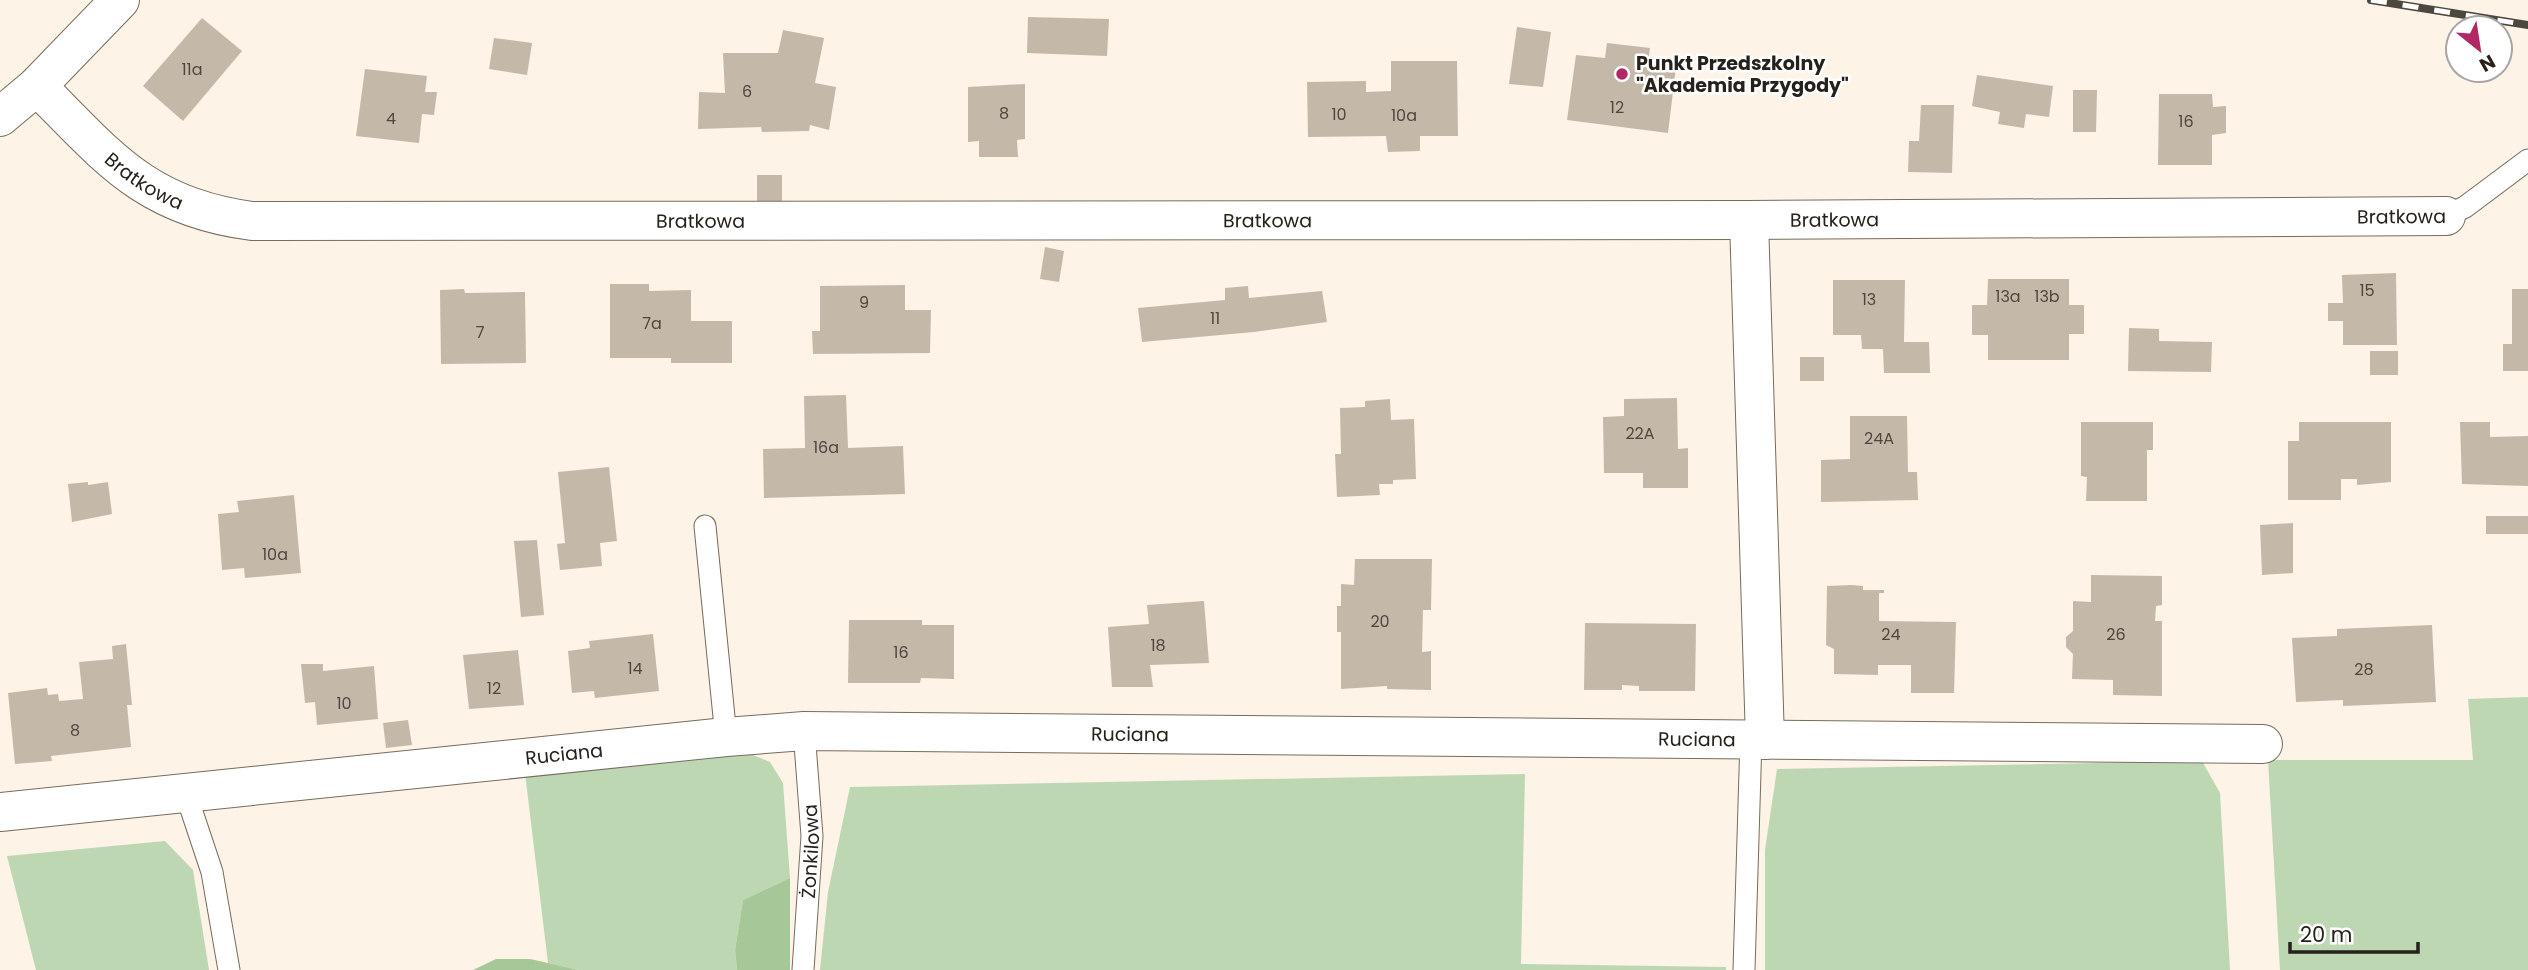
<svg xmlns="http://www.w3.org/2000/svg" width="2528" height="970" viewBox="0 0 2528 970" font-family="Poppins,sans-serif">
<rect width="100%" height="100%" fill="#fdf3e6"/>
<g fill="#bdd7b3">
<polygon points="2528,697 2528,970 2280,970 2268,760 2473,760 2468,699"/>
<polygon points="748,753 770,762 783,783 790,878 743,900 735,950 737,970 579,970 548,963 525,773"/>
<polygon points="2202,761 2220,793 2230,970 1765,970 1765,850 1777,769"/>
<polygon points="1525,774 1521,964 1726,967 1726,970 820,970 828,892 850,787"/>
<polygon points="165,841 193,870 209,970 36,970 7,856"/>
</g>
<g fill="#a6c798">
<polygon points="790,878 790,970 737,970 735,950 743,900"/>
<polygon points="496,959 530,959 579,970 473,970"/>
</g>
<g fill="#c4b8a9">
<polygon points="1028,17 1109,19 1107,56 1027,53"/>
<polygon points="202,18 242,51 183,121 143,86"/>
<polygon points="1517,27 1551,32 1543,87 1509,84"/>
<polygon points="783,30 824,38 815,83 836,87 829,130 810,125 809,131 762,132 761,127 698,129 699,92 725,93 723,53 778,53"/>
<polygon points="494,38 532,43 527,75 489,69"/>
<polygon points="1607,43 1650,48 1648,63 1676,67 1668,133 1567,120 1576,55 1605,58"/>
<polygon points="1391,61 1457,61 1458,136 1420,136 1420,151 1388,152 1386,136 1308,137 1307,82 1366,81 1366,92 1391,91"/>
<polygon points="365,69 427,76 425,92 437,92 434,115 422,114 419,143 356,136"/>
<polygon points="1977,75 2053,86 2049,117 2026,114 2024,128 1998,124 2000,112 1972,106"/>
<polygon points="1025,84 1025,139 1017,140 1018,157 979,157 979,141 968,142 968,87"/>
<polygon points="2073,90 2097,90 2096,132 2073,132"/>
<polygon points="2159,94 2212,94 2213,107 2226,106 2226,133 2212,135 2212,165 2158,165"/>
<polygon points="1921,105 1954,105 1952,173 1908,172 1909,141 1919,141"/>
<rect x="757" y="175" width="25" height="26"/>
<polygon points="1045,247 1064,251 1059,282 1040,279"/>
<polygon points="2396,273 2397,345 2343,345 2343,321 2328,321 2328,303 2343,303 2342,275"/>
<polygon points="1988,279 2069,279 2069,305 2084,305 2084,334 2069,334 2069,360 1988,360 1988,335 1972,335 1972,305 1987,305"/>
<polygon points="1833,280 1905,280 1904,342 1929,342 1930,373 1884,373 1883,349 1862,349 1861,335 1833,335"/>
<polygon points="610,284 649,284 649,291 691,290 691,321 732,321 732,363 671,363 671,358 610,358"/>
<polygon points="905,285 905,310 931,310 930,353 813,354 812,331 820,331 820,286"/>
<polygon points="1248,286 1249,298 1322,291 1327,322 1254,332 1142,342 1138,308 1225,300 1225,288"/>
<polygon points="464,289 465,293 525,292 526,363 441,364 440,290"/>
<polygon points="2512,289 2528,289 2528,371 2503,371 2503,344 2512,344"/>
<polygon points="2129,328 2159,329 2159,341 2212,342 2211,372 2128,371"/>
<rect x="2370" y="351" width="28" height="24"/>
<rect x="1800" y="357" width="24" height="24"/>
<polygon points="846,395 848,448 903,446 905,494 764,498 763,449 805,448 804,396"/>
<polygon points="1677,398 1678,449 1688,448 1688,488 1643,488 1643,473 1604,473 1603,417 1624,416 1624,399"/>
<polygon points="1390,399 1391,420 1414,419 1416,479 1393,480 1393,484 1379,484 1380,495 1337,497 1335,454 1341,454 1340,408 1365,407 1365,401"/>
<polygon points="1850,416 1907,416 1908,472 1917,472 1918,500 1821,502 1821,460 1850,459"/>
<polygon points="2081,422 2153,422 2153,450 2147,450 2147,501 2086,501 2087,477 2081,476"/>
<polygon points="2299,422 2391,422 2391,482 2357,485 2357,479 2341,479 2341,500 2288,500 2288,441 2299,441"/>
<polygon points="2460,422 2490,422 2490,437 2528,436 2528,486 2462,484"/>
<polygon points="609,467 617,541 600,543 602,566 560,570 557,544 565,543 558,472"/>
<polygon points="88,482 88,485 108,482 112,514 72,522 68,484"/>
<polygon points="294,495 301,573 245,578 244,568 222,570 218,514 239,512 237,501"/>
<rect x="2486" y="516" width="42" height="18"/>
<polygon points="2293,523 2293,573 2262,575 2260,525"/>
<polygon points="537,540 544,615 521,617 514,541"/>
<polygon points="1355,559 1432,559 1431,610 1423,610 1422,652 1431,651 1431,690 1387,689 1387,686 1341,689 1341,632 1337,632 1337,606 1341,606 1341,584 1354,585"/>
<polygon points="2091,575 2162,576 2162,605 2156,606 2155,621 2162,621 2162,696 2113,695 2113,680 2072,679 2073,654 2066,647 2066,637 2073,631 2073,601 2091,602"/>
<polygon points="1851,585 1863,586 1863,590 1884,590 1884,593 1879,593 1879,621 1956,622 1954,693 1911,693 1911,665 1878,665 1878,675 1834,674 1834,649 1826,645 1827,586"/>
<polygon points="1204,601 1209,663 1150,665 1153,687 1112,687 1108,627 1149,624 1147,605"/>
<polygon points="849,620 922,620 922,625 954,625 954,679 921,678 920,683 848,683"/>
<polygon points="1585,623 1696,624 1695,691 1639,691 1639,686 1622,685 1622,690 1584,690"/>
<polygon points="2432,625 2436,702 2343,706 2343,700 2296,702 2292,638 2337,636 2337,629"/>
<polygon points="653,634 659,691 595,698 594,691 572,693 568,651 590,648 589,641"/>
<polygon points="126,644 132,705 127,705 131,747 51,756 52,761 15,764 8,693 47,688 48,695 58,694 59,701 83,699 79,662 113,659 112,646"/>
<polygon points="518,650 524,705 469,709 463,655"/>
<polygon points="301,664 323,664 323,671 374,666 378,719 317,725 315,702 305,703"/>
<polygon points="408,720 412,745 386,748 383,723"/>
</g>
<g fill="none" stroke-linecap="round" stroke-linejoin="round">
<g stroke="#766c5d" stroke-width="23">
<g id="lane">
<polyline points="2446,216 2465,207 2528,160"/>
<polyline points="705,526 726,737"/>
<polyline points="186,794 212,872 229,970"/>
<path id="s1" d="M803 970 812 836 804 731"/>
<polyline points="1744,970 1751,739"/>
</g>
</g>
<g stroke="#766c5d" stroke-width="40">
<g id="street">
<path id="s2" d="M37 86C108 157 145 207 252 221L1749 220 2446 216"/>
<polyline points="0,117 37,86 120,0"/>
<polyline points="1749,220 1765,740"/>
<path id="s3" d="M0 812 726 737 804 731 2263 744"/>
</g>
</g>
<use href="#lane" stroke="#fff" stroke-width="21"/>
<use href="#street" stroke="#fff" stroke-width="38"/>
<g stroke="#4d4740" stroke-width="8">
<polyline id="rail" points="2371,0 2528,25"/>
</g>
<use href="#rail" stroke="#fff" stroke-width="5" stroke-dasharray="16" stroke-linecap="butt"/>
</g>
<circle fill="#b22864" stroke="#fff" stroke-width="2.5" cx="1622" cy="74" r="7"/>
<g text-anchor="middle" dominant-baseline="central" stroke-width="5" stroke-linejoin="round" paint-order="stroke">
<g font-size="16" fill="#4e473e">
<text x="192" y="69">11a</text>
<text x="747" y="91">6</text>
<text x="1617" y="107">12</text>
<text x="1004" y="113">8</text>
<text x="1339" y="114">10</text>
<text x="1404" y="115">10a</text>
<text x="391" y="118">4</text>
<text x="2186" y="121">16</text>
<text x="2367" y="290">15</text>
<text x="2008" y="296">13a</text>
<text x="2047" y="296">13b</text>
<text x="1869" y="299">13</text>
<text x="864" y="302">9</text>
<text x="1215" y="318">11</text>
<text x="652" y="323">7a</text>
<text x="480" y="332">7</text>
<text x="1640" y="433">22A</text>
<text x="1879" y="438">24A</text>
<text x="826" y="447">16a</text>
<text x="275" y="554">10a</text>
<text x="1380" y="621">20</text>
<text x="1891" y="634">24</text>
<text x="2116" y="634">26</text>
<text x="1158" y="645">18</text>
<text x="901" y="652">16</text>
<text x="635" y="668">14</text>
<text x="2364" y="669">28</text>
<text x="494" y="688">12</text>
<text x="344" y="703">10</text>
<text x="75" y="730">8</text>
</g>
<g font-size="19" font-weight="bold" fill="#26211b" stroke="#fff" text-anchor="start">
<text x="1636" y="63">Punkt Przedszkolny<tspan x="1636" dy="22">"Akademia Przygody"</tspan></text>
</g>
<g font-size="19" fill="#26211b" stroke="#fff">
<text stroke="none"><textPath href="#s2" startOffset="144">Bratkowa</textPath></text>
<text stroke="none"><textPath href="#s2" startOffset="2410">Bratkowa</textPath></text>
<text stroke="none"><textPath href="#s2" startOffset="1276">Bratkowa</textPath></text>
<text stroke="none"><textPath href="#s2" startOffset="1843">Bratkowa</textPath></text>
<text stroke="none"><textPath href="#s2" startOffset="709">Bratkowa</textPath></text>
<text stroke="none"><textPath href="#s3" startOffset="1134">Ruciana</textPath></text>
<text stroke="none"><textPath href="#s3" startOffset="1701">Ruciana</textPath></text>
<text stroke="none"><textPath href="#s3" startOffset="567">Ruciana</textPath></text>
<text stroke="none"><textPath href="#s1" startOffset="119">Żonkilowa</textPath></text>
</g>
</g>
<g transform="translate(2479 49) rotate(150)"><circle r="33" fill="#ffffff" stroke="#a8a6a4" stroke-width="2"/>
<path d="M0-5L12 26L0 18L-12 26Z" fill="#b22864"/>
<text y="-10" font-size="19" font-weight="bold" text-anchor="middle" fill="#26211b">N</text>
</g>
<path d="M2290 942v10h128v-10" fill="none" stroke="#26211b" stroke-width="3.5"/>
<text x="2300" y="942" font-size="21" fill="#26211b" stroke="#ffffff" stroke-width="5" paint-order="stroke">20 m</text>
</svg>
